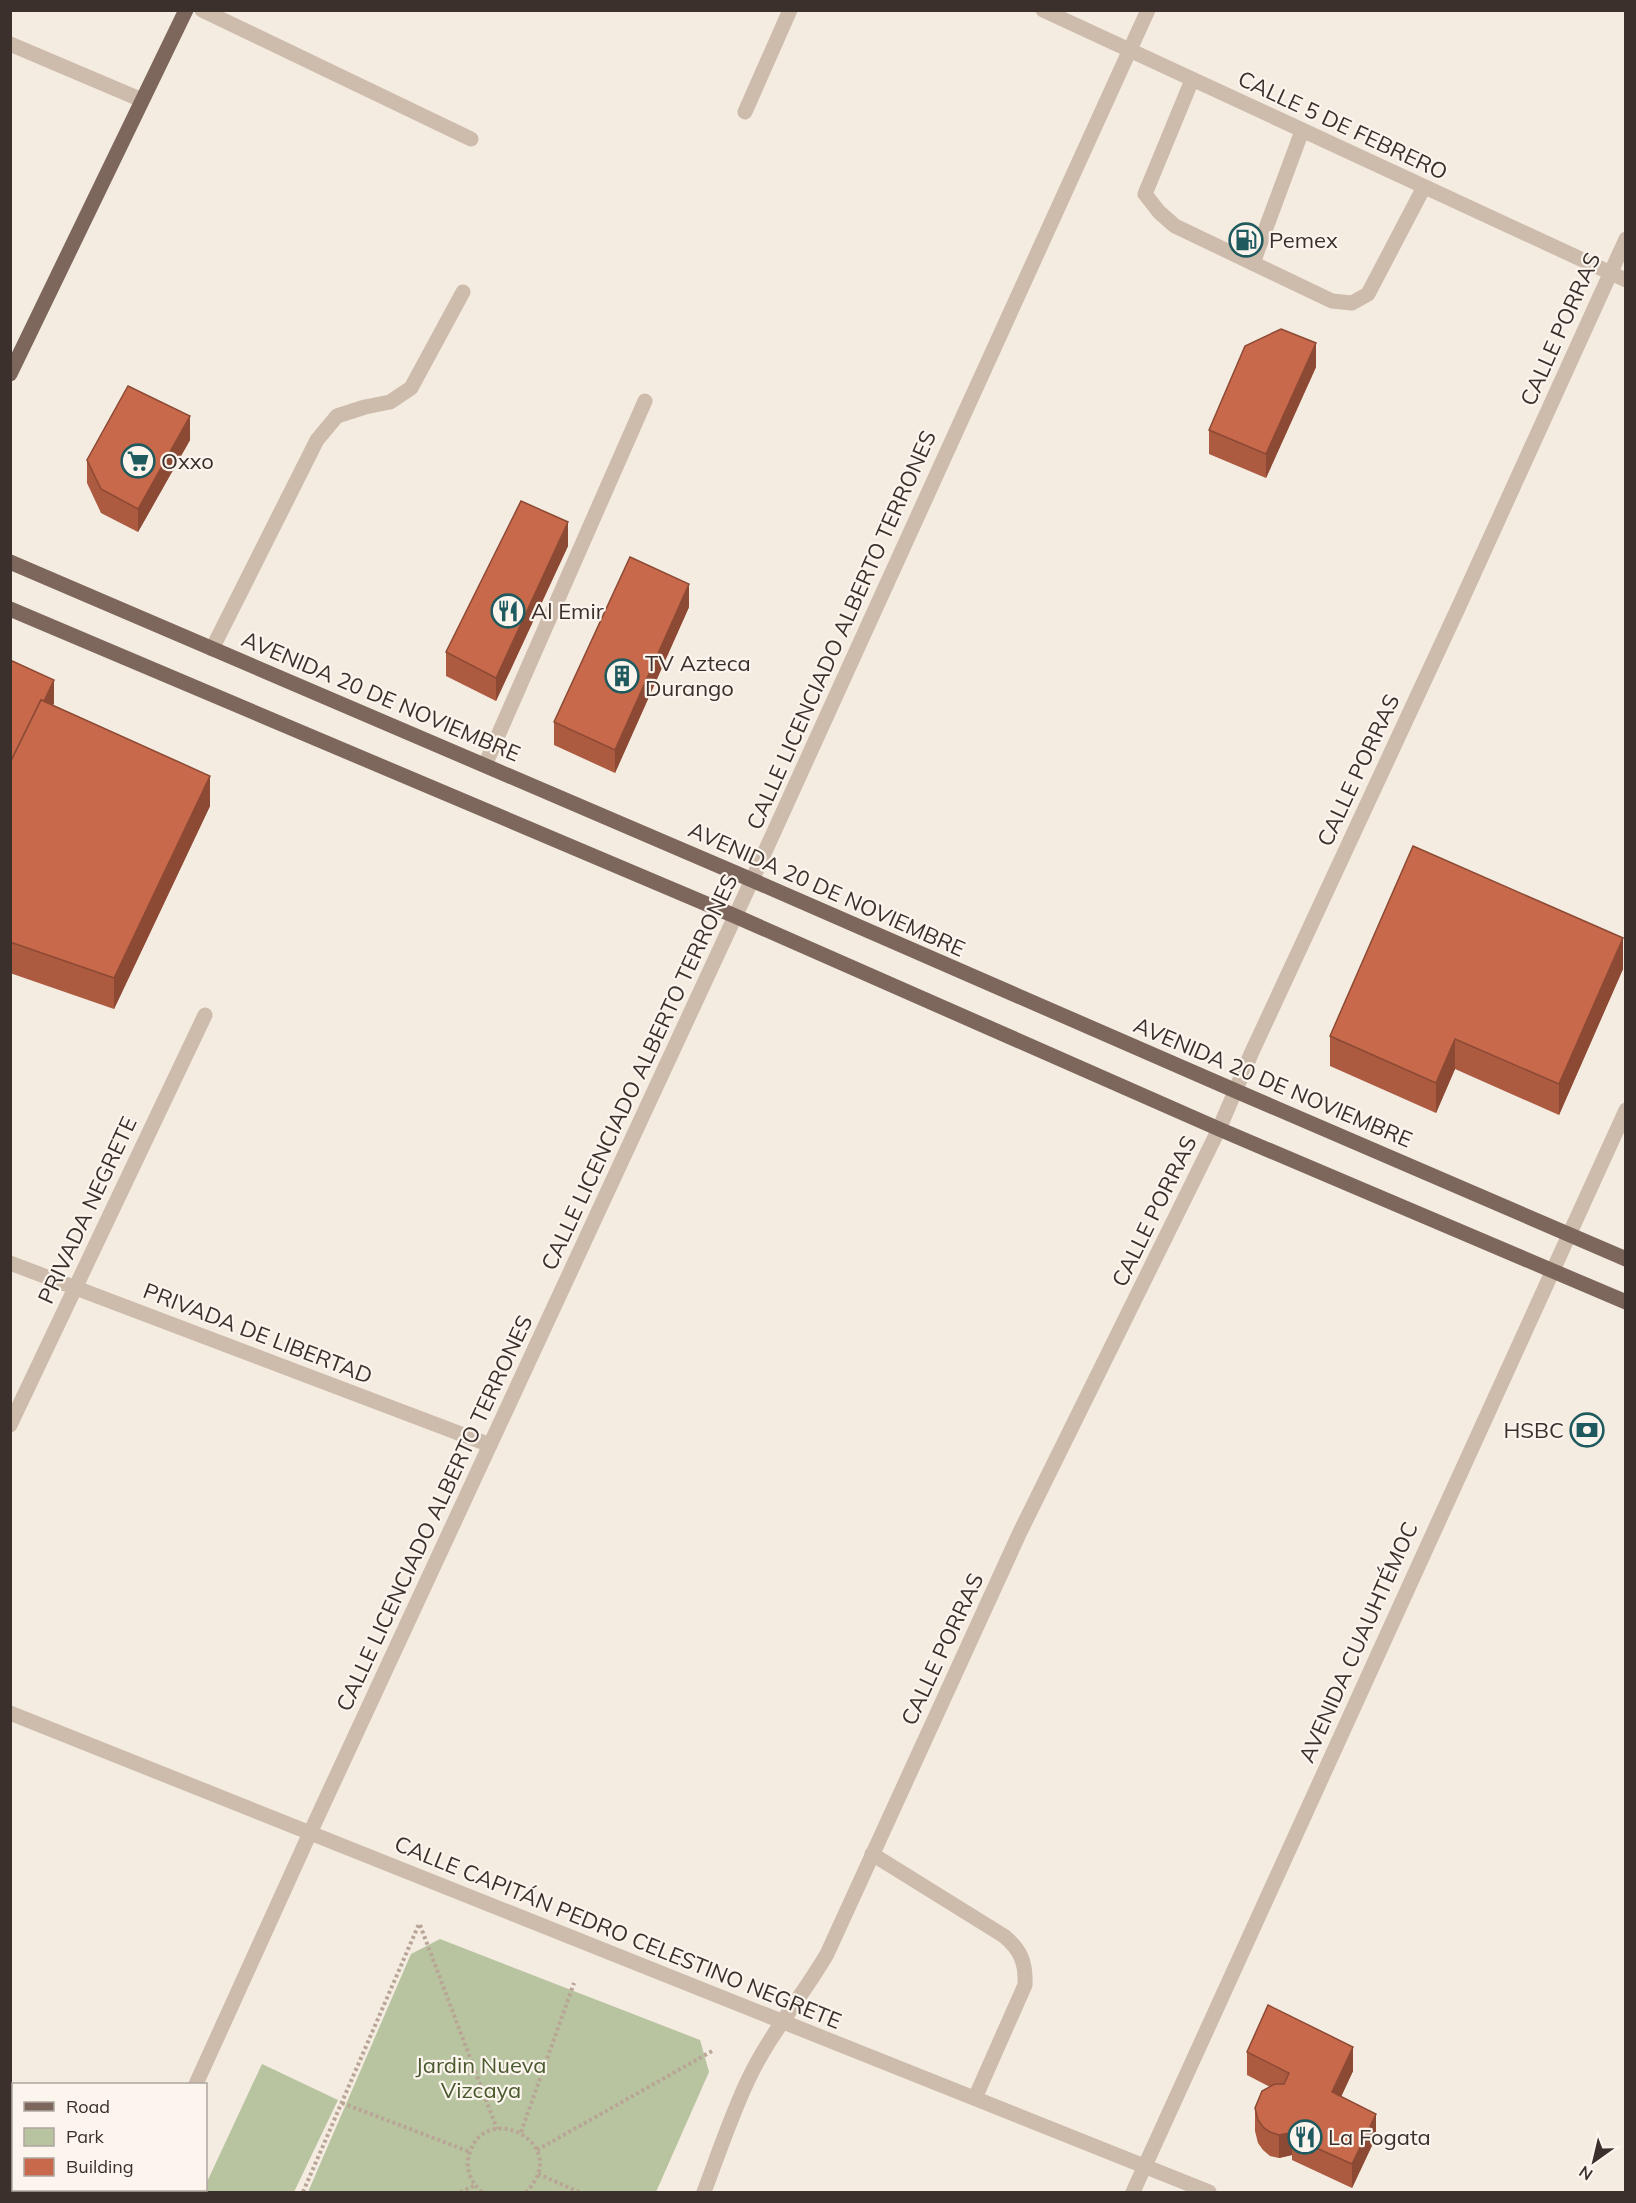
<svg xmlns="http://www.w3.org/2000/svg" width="1636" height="2203" viewBox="0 0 1636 2203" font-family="Mulish,sans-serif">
<rect width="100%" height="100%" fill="#f4ebe1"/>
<g fill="#b8c4a0">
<polygon points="440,1939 700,2040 709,2072 656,2192 308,2192 411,1954"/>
<polygon points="262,2064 338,2100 294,2192 201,2192 203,2190 206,2190 206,2184"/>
</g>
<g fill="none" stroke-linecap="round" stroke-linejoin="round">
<g stroke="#b9a596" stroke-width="4" stroke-dasharray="3 3" stroke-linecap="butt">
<polyline points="420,1925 497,2129"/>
<polyline points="342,2103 470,2152"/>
<polyline points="521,2132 574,1983"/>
<polyline points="537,2150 714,2050"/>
<polyline points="538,2174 579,2192"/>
<polyline points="303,2192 419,1924"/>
<polyline points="460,2192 474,2186"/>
<path d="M482 2192C471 2182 465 2170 469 2155 484 2098 574 2144 526 2192"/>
</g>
<g stroke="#cdbbac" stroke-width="15">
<polyline points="202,10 471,139"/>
<polyline points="1043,10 1626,280"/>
<polyline points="10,44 142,100"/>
<polyline points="1192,80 1145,194 1159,212 1175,226 1332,301 1352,303 1368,294 1424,187"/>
<polyline points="745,112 790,10"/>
<polyline points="1253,263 1302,131"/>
<polyline points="212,649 317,440 337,416 365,407 390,402 411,388 463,292"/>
<polyline points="485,765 645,401"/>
<polyline points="10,1263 490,1445"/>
<polyline points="10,1425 205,1015"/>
<polyline points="10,1713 1209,2192"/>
<path d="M872 1854 1004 1936C1021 1950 1026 1963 1025 1985L975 2098"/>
<polyline points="196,2084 310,1833 752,880 1148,10"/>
<polyline points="147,2192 148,2190"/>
<path d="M704 2192C718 2155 731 2116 748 2080 769 2035 802 1997 827 1954L1020 1532 1219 1129 1251 1054 1460 604 1626 239"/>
<polyline points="1133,2192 1626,1110"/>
</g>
<g stroke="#7d675c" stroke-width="15">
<polyline points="10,374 186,10"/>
<polyline points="10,562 752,880 1236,1091 1626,1259"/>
<polyline points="10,609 735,916 1219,1129 1626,1302"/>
</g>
</g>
<g fill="#ac5a40">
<polygon points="1316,367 1266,478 1209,454 1209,430"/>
<polygon points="190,440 138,532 101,513 87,483 87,460"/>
<polygon points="568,546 496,701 446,676 446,652"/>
<polygon points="689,607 615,773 554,745 554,722"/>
<polygon points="10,660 54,703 53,705 210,806 114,1009 10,973"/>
<polygon points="1623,969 1559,1115 1455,1069 1436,1113 1330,1066 1330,1036"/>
<polygon points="1247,2052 1353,2071 1341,2097 1376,2137 1352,2188 1292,2160 1292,2155 1279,2158 1270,2156 1263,2150 1258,2143 1255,2131 1255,2108 1270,2087 1247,2075"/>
</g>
<g fill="#8c4a34">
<polygon points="1316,343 1316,367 1266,478 1266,454"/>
<polygon points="190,416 190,440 138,532 138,509"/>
<polygon points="568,522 568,546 496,701 496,678"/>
<polygon points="689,584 689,607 615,773 615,750"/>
<polygon points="54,680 54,703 10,793 10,769"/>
<polygon points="210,776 210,806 114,1009 114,978"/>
<polygon points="1623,938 1623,969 1559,1115 1559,1084"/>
<polygon points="1455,1039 1455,1069 1436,1113 1436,1083"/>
<polygon points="1353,2047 1353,2071 1332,2116 1332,2092"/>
<polygon points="1376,2114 1376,2137 1352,2188 1352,2164"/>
<polygon points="1294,2132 1292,2137 1292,2155 1279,2158 1279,2135"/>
</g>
<g fill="#c8694b" stroke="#8c4a34" stroke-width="1.5">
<polygon points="1281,329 1316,343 1266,454 1209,430 1245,346"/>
<polygon points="128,386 190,416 138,509 101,489 87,460"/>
<polygon points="521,501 568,522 496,678 446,652"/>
<polygon points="630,557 689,584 615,750 554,722"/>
<polygon points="10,660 54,680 44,701 41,700 10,763"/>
<polygon points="41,700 210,776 114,978 10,942 10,763"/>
<polygon points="1413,846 1623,938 1559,1084 1455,1039 1436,1083 1330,1036"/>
<polygon points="1268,2005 1353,2047 1332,2092 1376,2114 1352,2164 1292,2137 1294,2132 1279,2135 1270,2132 1263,2127 1258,2120 1255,2108 1262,2091 1275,2084 1284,2084 1289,2073 1247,2052"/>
</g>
<defs>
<g id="fuel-ring" transform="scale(1.725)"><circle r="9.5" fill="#fbf5ee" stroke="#1f5a5e" stroke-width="1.5"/><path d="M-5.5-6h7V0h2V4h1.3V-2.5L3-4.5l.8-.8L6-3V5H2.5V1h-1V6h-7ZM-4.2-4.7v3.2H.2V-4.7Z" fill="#1f5a5e"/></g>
<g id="supermarket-ring" transform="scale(1.725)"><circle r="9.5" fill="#fbf5ee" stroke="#1f5a5e" stroke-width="1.5"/><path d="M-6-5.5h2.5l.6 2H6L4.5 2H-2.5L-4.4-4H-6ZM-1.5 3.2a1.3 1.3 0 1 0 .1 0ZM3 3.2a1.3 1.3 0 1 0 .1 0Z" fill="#1f5a5e"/></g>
<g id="restaurant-ring" transform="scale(1.725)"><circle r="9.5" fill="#fbf5ee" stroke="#1f5a5e" stroke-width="1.5"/><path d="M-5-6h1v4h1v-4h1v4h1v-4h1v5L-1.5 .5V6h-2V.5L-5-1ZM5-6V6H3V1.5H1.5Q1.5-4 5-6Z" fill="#1f5a5e"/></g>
<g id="building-ring" transform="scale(1.725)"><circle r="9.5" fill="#fbf5ee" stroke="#1f5a5e" stroke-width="1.5"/><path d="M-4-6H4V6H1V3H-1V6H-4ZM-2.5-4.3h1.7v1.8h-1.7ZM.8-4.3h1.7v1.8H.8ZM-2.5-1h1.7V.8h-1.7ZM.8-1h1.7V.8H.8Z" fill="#1f5a5e"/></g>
<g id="bank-ring" transform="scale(1.725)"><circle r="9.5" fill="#fbf5ee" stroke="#1f5a5e" stroke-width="1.5"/><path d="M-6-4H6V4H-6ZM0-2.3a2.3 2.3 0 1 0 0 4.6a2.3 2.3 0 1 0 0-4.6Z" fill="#1f5a5e"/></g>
</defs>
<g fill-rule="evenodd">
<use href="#fuel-ring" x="1246" y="240"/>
<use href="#supermarket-ring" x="138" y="461"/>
<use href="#restaurant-ring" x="508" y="611"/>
<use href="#building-ring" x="622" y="676"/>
<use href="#bank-ring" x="1587" y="1430"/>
<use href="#restaurant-ring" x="1305" y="2137"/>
</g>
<g text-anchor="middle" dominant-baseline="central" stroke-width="4.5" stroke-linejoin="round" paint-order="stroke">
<g font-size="22" fill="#3b302b" stroke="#fbf5ee">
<text transform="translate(1343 125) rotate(25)">CALLE 5 DE FEBRERO</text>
<text transform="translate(1560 329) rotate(-66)">CALLE PORRAS</text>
<text transform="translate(841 630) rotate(-66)">CALLE LICENCIADO ALBERTO TERRONES</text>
<text transform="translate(381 696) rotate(23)">AVENIDA 20 DE NOVIEMBRE</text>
<text transform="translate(1358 770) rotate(-65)">CALLE PORRAS</text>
<text transform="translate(827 889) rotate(24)">AVENIDA 20 DE NOVIEMBRE</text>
<text transform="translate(639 1072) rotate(-65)">CALLE LICENCIADO ALBERTO TERRONES</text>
<text transform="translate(1273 1082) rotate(23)">AVENIDA 20 DE NOVIEMBRE</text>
<text transform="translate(87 1210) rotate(-65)">PRIVADA NEGRETE</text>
<text transform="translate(1154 1211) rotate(-64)">CALLE PORRAS</text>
<text transform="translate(258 1333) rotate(21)">PRIVADA DE LIBERTAD</text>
<text transform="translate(434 1513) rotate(-65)">CALLE LICENCIADO ALBERTO TERRONES</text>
<text transform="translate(1358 1642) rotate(-66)">AVENIDA CUAUHTÉMOC</text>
<text transform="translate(942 1649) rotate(-65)">CALLE PORRAS</text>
<text transform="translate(618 1932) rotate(22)">CALLE CAPITÁN PEDRO CELESTINO NEGRETE</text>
</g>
<g font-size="22" fill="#3b302b" stroke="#fbf5ee" text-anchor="start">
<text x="1269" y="240">Pemex</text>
<text x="161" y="461">Oxxo</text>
<text x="531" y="611">Al Emir</text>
<text x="645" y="663">TV Azteca<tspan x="645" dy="25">Durango</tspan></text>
<text x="1564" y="1430" text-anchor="end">HSBC</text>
<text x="1328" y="2137">La Fogata</text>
</g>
<g font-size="22" fill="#4a5a2e" stroke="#fbf5ee">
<text x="481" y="2065">Jardin Nueva<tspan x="481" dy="25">Vizcaya</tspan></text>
</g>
</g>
<rect width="1636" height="2203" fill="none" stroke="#3b302b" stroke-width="24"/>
<rect x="12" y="2083" width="195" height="108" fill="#fbf5ee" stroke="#aea6a0" stroke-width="1.5"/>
<rect x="24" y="2102" width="30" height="9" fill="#7d675c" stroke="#aea6a0" stroke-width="1.5"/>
<text x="66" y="2113" font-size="18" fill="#3b302b">Road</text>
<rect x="24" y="2128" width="30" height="18" fill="#b8c4a0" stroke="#aea6a0" stroke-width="1.5"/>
<text x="66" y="2143" font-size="18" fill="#3b302b">Park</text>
<rect x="24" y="2158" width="30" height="18" fill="#c8694b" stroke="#aea6a0" stroke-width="1.5"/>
<text x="66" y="2173" font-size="18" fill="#3b302b">Building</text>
<g transform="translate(1594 2161) rotate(214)" stroke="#fbf5ee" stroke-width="4.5" paint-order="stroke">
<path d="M0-4.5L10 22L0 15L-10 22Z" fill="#3b302b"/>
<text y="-9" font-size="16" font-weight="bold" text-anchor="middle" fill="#3b302b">N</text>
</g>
</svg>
